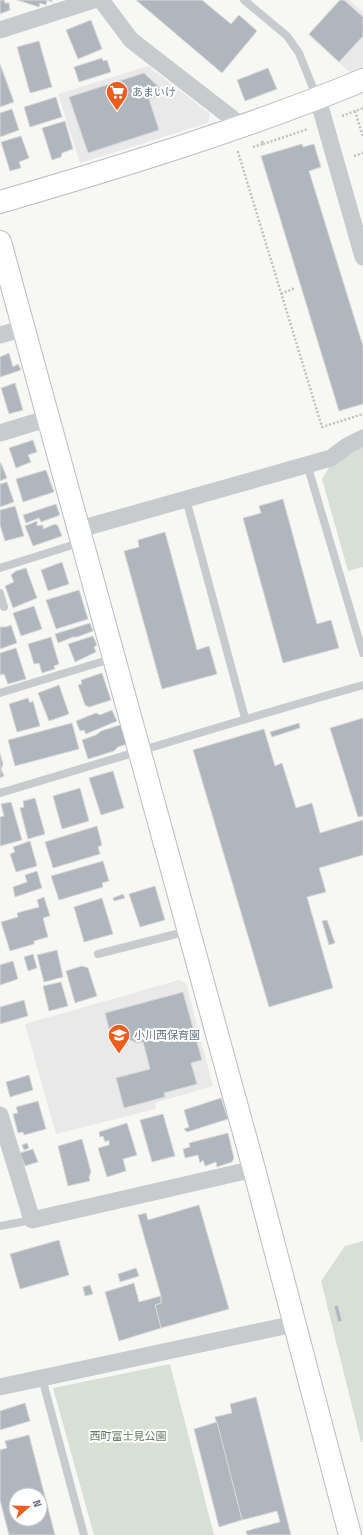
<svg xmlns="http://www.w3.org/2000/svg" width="363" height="1535" viewBox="0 0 363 1535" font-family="'Fira Sans Condensed','Noto Sans JP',sans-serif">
<rect width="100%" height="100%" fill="#f7f8f4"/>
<g fill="#e8e9e8">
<polygon points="339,0 350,0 363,12 363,71 353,75 308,35"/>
<polygon points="148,66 210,114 208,123 80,163 58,94"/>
<polygon points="179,980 186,983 213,1086 155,1103 156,1109 56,1134 25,1024"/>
</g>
<g fill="#d8e0d5">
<polygon points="363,447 363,567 348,571 322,479 331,464"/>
<polygon points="363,1241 363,1442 361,1442 321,1281 345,1246"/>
<polygon points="170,1364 214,1535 94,1535 53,1388"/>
</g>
<g fill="#afb6bd" stroke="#d9d9d7" fill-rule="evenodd">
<polygon points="0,0 4,0 5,3 9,3 10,10 0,14"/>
<polygon points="17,0 52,0 52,2 47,0 46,5 40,3 39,7"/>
<polygon points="136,0 202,0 231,24 239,15 257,31 222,73"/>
<polygon points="340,0 344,0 363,17 363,36 339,62 309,34"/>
<polygon points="91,20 102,49 78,59 66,30"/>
<polygon points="39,41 52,87 30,93 17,47"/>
<polygon points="102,58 103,61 107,60 111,72 79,82 74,67"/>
<polygon points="0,64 14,102 0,107"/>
<polygon points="268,68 277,89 245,101 237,80"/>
<polygon points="144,73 166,94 149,99 159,130 88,153 69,97"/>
<polygon points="56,97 62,117 30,127 24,107"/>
<polygon points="12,109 19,130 0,137 0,113"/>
<polygon points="65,121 73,149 62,153 61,157 52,160 42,128"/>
<polygon points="21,136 29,158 19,162 21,168 10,171 1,142"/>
<polygon points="302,144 303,147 314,144 321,167 309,171 363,346 363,404 339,411 261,156"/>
<polygon points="9,353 13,367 18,364 21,370 0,377 0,357"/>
<polygon points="15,383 23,410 9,414 1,388"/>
<polygon points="33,440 37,452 28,455 31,462 16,468 9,448"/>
<polygon points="0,463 1,463 7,478 0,481"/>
<polygon points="46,470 54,492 23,502 16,479"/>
<polygon points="7,482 14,502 0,507 0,484"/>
<polygon points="283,499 317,624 331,620 339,648 283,663 243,518 261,513 259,506"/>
<polygon points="56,504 60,515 41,522 39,518 26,523 23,515"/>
<polygon points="15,506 24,536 5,541 0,525 0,510"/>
<polygon points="37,521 37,526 43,525 43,529 55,524 58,526 62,536 33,546 25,526"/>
<polygon points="165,532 197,650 209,646 217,674 162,689 124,551 139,547 138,540"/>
<polygon points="62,562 69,584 48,591 41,570"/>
<polygon points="26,568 37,598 13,608 5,586 14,582 11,575 16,571"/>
<polygon points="79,590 88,619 56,629 46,600"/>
<polygon points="34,606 42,629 21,636 13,613"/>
<polygon points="90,623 93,631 77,637 73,637 58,643 55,634"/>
<polygon points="11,625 17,643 0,649 0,627 6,627"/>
<polygon points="93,636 97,645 94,647 96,652 75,662 68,644"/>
<polygon points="51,637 59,664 54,666 55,669 42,673 39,663 34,664 28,644"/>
<polygon points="16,648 26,679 8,684 4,674 0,675 0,653"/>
<polygon points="102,673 111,700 89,707 85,705 78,685 82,684 81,680"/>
<polygon points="59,685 69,714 49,721 38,693"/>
<polygon points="28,698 30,703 33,701 40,726 17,732 9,704"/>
<polygon points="112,710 117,721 86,734 84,730 80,731 76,721 96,713 100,715"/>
<polygon points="363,718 363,816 358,817 330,728"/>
<polygon points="72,723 79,749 15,766 8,740"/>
<polygon points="299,723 300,728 272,737 270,732"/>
<polygon points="120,725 127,744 118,747 114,751 88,759 82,740 96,735 101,731"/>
<polygon points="264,729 275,766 282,763 296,808 312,803 320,833 363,820 363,855 319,868 326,892 307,897 333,988 269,1007 193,750"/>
<polygon points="0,753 3,764 1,769 4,776 0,778"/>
<polygon points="113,771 124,808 101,815 89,778"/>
<polygon points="80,788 89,821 62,829 53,796"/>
<polygon points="35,798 45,834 28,839 20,808 24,807 23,801"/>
<polygon points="11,802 22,840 0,846 0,817 4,816 1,804"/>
<polygon points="97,826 102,845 98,847 100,854 53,868 45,842"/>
<polygon points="30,841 37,866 16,872 10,854 15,852 13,847"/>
<polygon points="103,861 109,881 102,883 103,887 59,900 51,876"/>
<polygon points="37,871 42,888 15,897 13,887 27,882 25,875"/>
<polygon points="155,886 165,920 140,927 129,894"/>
<polygon points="123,894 125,898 114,901 113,898"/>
<polygon points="44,897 50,916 43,918 48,937 34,941 34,944 10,951 1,922 18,917 17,913 39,907 37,900"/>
<polygon points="102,898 113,934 84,942 74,907"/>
<polygon points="327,920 335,943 329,945 322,921"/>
<polygon points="57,950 63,977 44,982 37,955"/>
<polygon points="33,954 37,968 28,971 24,957"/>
<polygon points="13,961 18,979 0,985 0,965"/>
<polygon points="82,966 88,968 97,996 75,1003 66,971"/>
<polygon points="61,982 68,1006 49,1011 43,986"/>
<polygon points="183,992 202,1060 191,1063 197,1084 164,1093 165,1097 124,1108 116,1078 150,1069 143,1042 137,1043 119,1035 111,1037 105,1013"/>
<polygon points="24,1000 28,1016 0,1024 0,1007"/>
<polygon points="29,1075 33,1090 10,1097 6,1082"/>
<polygon points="221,1098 228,1119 187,1132 184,1129 189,1127 184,1110"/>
<polygon points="38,1101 46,1129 24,1135 23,1132 18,1133 13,1114 18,1113 16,1107"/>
<polygon points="163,1114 175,1156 152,1162 140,1120"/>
<polygon points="127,1123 137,1155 123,1159 126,1171 107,1177 98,1148 109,1145 109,1140 105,1142 103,1136 100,1137 99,1132"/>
<polygon points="228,1133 234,1158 232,1162 217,1167 216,1162 205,1166 203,1160 200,1163 198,1155 185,1158 183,1149 190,1147 189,1143"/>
<polygon points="82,1139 91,1172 89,1177 90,1181 68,1186 58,1146"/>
<polygon points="27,1143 29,1148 24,1150 22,1145"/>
<polygon points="33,1149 38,1162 25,1166 20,1153"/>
<polygon points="199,1205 229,1309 161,1328 155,1305 161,1303 161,1296 138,1215 146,1213 148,1220"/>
<polygon points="59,1240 69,1275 20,1289 10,1254"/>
<polygon points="136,1268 139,1276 120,1282 118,1274"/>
<polygon points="134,1283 139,1302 161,1296 161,1303 155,1305 161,1328 119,1341 105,1292"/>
<polygon points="90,1285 93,1294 85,1296 83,1287"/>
<polygon points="338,1305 342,1321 338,1322 334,1306"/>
<polygon points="256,1397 291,1535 247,1535 246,1531 280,1522 277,1511 242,1520 215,1417 232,1413 230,1404"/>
<polygon points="25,1403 30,1421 0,1430 0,1411"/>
<polygon points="217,1422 242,1520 219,1527 194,1429"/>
<path d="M29 1435 55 1535H9L0 1500V1450L7 1448 5 1441ZM16 1495H40V1519H16Z"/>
</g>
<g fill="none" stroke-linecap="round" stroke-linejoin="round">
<g stroke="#b9bec3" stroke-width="24">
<g id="secondary">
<path d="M0 202C123 166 245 129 363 80"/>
<polyline points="0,242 254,1169 350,1535"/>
</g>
</g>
<g stroke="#bec1c3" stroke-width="2.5" stroke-dasharray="2 2" stroke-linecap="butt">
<polyline points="355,111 363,137"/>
<polyline points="342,116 363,108"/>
<polyline points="263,144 308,129"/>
<polyline points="253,147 263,144 262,141"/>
<polyline points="239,152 238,152 322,427 363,414"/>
<polyline points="354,156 363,153"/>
<polyline points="281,294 295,288"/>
</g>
<g stroke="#c7cbce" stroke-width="8">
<polyline points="244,0 287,36 299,53 317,98"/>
<polyline points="307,464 363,653"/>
<polyline points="186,499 245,718"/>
<polyline points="0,568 82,542"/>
<polyline points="0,593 4,607"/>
<polyline points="0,693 114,658"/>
<path d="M0 793C121 757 242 719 363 685"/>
<polyline points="98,954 188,931"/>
<polyline points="0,1226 32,1220"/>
<polyline points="42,1378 84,1535"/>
</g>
<g stroke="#c7cbce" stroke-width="17">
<polyline points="101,0 131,40 242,126"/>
<polyline points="0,30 94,0"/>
<polyline points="318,99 363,257"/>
<polyline points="0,335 24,328"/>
<polyline points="0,433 49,418"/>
<polyline points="80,529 331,458 347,446 363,438"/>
<polyline points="0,1115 32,1220 254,1169"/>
<polyline points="0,1387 294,1324"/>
</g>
<use href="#secondary" stroke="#fff" stroke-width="22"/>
</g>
<defs>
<g id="supermarket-pin" transform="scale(1.15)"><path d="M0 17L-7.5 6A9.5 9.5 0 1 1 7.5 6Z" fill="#ee5c1e" stroke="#fff"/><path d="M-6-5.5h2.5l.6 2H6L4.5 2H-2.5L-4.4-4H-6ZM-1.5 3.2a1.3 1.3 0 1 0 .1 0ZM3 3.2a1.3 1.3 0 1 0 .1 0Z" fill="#fff"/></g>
<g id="school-pin" transform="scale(1.15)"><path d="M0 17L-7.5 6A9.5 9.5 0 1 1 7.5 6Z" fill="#ee5c1e" stroke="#fff"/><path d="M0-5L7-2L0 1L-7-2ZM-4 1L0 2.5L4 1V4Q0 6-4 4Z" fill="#fff"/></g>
</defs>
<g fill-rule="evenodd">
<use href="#supermarket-pin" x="117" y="92"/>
<use href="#school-pin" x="119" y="1035"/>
</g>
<g text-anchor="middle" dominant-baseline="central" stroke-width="4" stroke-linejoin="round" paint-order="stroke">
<g font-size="11" fill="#657687" stroke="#fff" text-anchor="start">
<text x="132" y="92">あまいけ</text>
<text x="134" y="1035">小川西保育園</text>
</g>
<g font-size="11" fill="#637960" stroke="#fff">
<text x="128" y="1436">西町富士見公園</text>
</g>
</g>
<g transform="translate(28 1507) rotate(70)"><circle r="19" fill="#ffffff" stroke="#c1c8cf"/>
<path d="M0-3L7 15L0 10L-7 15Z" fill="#ee5c1e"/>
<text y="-6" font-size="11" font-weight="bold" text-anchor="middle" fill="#657687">N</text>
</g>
</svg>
